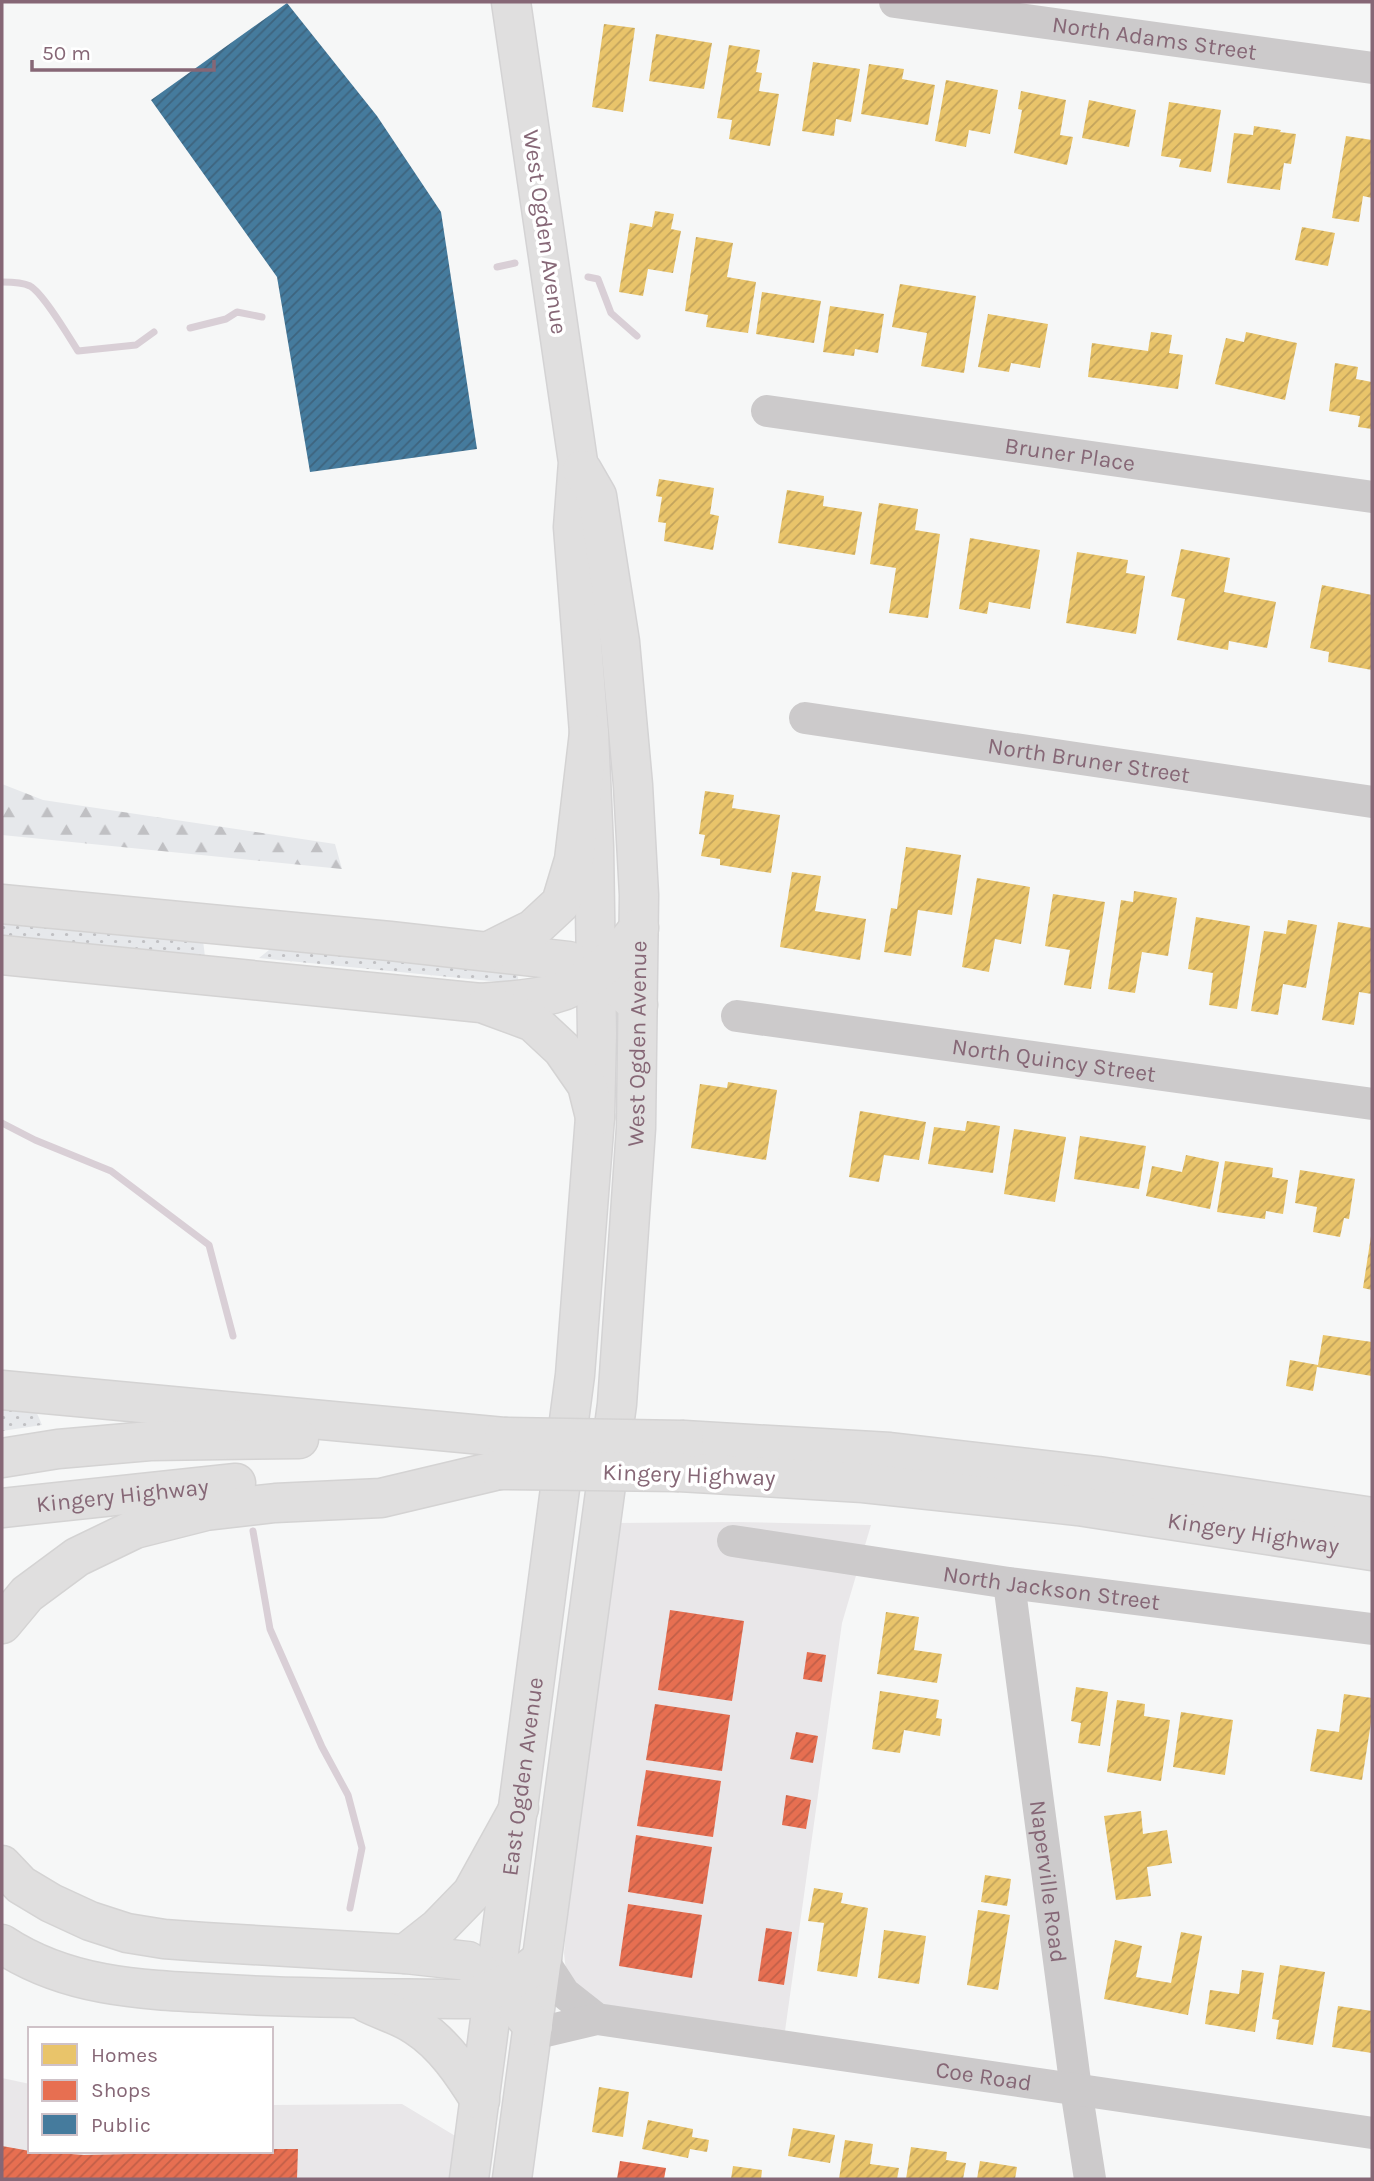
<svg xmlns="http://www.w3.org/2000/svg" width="1374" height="2181" viewBox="0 0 1374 2181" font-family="Karla,sans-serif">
<defs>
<pattern id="grass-dots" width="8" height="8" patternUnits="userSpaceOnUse" patternTransform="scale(1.75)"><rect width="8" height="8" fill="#e6e8eb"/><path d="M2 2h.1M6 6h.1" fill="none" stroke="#c0c0c3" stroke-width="1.8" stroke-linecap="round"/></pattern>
<pattern id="forest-firs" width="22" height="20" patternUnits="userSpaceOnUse" patternTransform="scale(1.75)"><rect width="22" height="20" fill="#e6e8eb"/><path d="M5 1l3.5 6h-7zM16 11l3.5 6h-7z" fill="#c0c0c3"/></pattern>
<pattern id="homes-hatch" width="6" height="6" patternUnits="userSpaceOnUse" patternTransform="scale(1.75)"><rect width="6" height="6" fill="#e9c46a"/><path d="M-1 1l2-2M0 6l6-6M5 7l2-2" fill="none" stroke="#c2a35c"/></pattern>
<pattern id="shops-hatch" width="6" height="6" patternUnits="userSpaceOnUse" patternTransform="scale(1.75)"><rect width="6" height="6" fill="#e76f51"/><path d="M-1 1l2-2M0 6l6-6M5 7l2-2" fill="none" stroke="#c15f48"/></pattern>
<pattern id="public-hatch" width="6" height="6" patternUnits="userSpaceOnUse" patternTransform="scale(1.75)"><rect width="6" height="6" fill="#457b9d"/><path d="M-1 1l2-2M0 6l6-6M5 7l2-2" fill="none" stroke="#3e647e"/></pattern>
</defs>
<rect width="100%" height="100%" fill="#f6f7f7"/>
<g fill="#e9e7e9">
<polygon points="737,1522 871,1525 842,1623 785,2031 607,2005 588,1998 566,1971 564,1953 578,1797 616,1523"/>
<polygon points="2,2078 30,2084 30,2151 271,2151 271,2105 402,2104 457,2137 449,2179 2,2179"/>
</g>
<g fill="url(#grass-dots)">
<polygon points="2,919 203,940 205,957 2,938"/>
<polygon points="274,946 517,972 519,984 259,958"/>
<polygon points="2,1408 36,1411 42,1425 2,1431"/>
</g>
<polygon fill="url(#forest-firs)" points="2,784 43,800 335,844 342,869 2,835"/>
<g fill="url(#homes-hatch)">
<polygon points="604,24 635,28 623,112 592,107"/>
<polygon points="656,34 712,43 704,89 649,81"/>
<polygon points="729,45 760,50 756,72 762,73 759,91 779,94 770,146 729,139 732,120 717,118"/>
<polygon points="813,62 860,69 851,122 836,119 834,136 802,131"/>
<polygon points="869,64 904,69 902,79 935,85 928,125 861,114"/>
<polygon points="946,80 998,90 990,134 969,130 966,147 935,141"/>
<polygon points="1021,91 1066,100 1060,135 1073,137 1067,165 1014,153 1022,110 1018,109"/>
<polygon points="1089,100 1136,110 1129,147 1082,138"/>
<polygon points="1169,102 1221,110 1211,172 1179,167 1181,159 1161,156"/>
<polygon points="1254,126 1281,130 1280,132 1296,134 1291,164 1284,163 1280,190 1227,183 1234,133 1253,135"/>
<polygon points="1346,136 1372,140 1372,198 1363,196 1359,222 1332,218"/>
<polygon points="655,211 674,214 671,229 681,231 673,273 648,269 643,296 619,292 630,223 652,227"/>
<polygon points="1302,227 1335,233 1328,266 1295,260"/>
<polygon points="696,237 733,243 727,277 756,282 748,333 706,327 708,315 685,311"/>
<polygon points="900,284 976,296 964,373 921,366 927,333 892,327"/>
<polygon points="762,292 821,301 814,343 756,334"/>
<polygon points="830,306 884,314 878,353 855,349 854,356 823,352"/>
<polygon points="988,314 1048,324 1040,368 1011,363 1009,372 978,367"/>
<polygon points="1151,332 1172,335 1169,353 1183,355 1178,389 1088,377 1092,343 1148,351"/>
<polygon points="1246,332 1297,343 1285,400 1215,384 1226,338 1244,342"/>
<polygon points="1335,363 1358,367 1356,379 1372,382 1372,429 1358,427 1360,416 1329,411"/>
<polygon points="659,479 714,488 710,514 719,516 713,550 664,541 666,523 658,522 662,497 656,496"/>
<polygon points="787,490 824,496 823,506 862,512 855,555 778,543"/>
<polygon points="879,503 918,509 915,530 940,534 928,618 889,613 896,568 870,564"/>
<polygon points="970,538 1040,550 1030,609 989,602 987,614 959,609"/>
<polygon points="1181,549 1230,558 1224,592 1276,602 1267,648 1229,641 1228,650 1177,640 1185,599 1171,596"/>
<polygon points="1077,552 1128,560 1126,573 1145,576 1136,634 1066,623"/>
<polygon points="1322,585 1372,595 1372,670 1328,662 1329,652 1310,648"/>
<polygon points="705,791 734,795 732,808 780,815 771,873 720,865 720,859 701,856 705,835 699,834"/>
<polygon points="906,847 961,855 952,915 918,910 911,956 884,952 891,908 897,909"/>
<polygon points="792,872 821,876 815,911 866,919 860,960 780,947"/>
<polygon points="977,878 1030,887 1021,944 995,939 989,972 962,967"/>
<polygon points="1134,891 1177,898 1168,956 1142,952 1135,993 1108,989 1121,900 1133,902"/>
<polygon points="1053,894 1105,902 1091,989 1064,985 1070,950 1045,946"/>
<polygon points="1196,917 1250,926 1237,1009 1209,1005 1213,973 1188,969"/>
<polygon points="1288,920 1317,925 1306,988 1283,984 1278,1015 1251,1011 1264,931 1286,934"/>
<polygon points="1338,922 1372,928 1372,994 1359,992 1354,1025 1322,1020"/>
<polygon points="728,1082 777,1090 766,1160 691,1148 700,1084 727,1088"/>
<polygon points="860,1111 926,1122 919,1160 884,1155 879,1182 849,1177"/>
<polygon points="967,1121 1000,1126 993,1173 928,1164 934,1127 965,1131"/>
<polygon points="1014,1129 1066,1137 1055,1202 1004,1194"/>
<polygon points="1080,1136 1146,1146 1139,1189 1074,1179"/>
<polygon points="1186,1155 1219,1162 1210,1209 1146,1196 1152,1166 1182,1172"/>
<polygon points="1225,1161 1273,1168 1272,1177 1288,1180 1283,1214 1266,1211 1265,1219 1217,1212"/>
<polygon points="1300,1170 1355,1179 1349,1219 1344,1218 1340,1237 1313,1232 1317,1207 1295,1203"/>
<polygon points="1371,1236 1372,1236 1372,1290 1363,1288"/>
<polygon points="1323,1335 1372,1342 1372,1376 1317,1367 1313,1391 1286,1386 1290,1360 1318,1365"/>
<polygon points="886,1612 919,1617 914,1650 942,1654 937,1683 877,1674"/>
<polygon points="1076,1687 1108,1692 1100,1746 1078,1743 1081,1723 1071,1721"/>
<polygon points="880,1691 939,1700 936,1718 942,1719 940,1736 904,1730 900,1753 872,1749"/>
<polygon points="1344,1694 1372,1698 1372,1716 1362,1780 1310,1771 1317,1729 1339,1732"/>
<polygon points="1117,1700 1145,1704 1144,1716 1170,1720 1161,1781 1107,1772"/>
<polygon points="1181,1712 1233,1720 1225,1775 1173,1767"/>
<polygon points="1141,1811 1143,1834 1167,1830 1172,1863 1147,1867 1151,1896 1116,1900 1104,1816"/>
<polygon points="985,1875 1011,1879 1007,1906 981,1902"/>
<polygon points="814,1888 843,1893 841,1903 868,1908 857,1977 817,1971 824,1923 808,1921"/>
<polygon points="978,1910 1010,1915 998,1990 967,1985"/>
<polygon points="884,1930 926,1936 919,1984 878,1978"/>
<polygon points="1181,1932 1202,1936 1188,2015 1104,1999 1115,1940 1142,1946 1136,1977 1171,1983"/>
<polygon points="1280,1965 1325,1972 1313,2045 1276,2039 1279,2020 1272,2019"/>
<polygon points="1242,1970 1264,1973 1255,2032 1205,2024 1210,1990 1239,1994"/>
<polygon points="1338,2006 1372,2011 1372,2053 1332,2047"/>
<polygon points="599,2087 629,2092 623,2137 592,2132"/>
<polygon points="648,2120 693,2129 692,2137 709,2140 707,2152 690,2149 688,2158 642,2149"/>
<polygon points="793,2128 835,2135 830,2163 788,2156"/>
<polygon points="845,2140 873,2144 870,2164 899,2168 897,2179 839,2179"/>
<polygon points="911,2147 947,2152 946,2160 966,2163 963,2179 906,2179"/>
<polygon points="980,2161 1017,2167 1015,2179 977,2179"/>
<polygon points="733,2166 762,2170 761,2179 731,2179"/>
</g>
<g fill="url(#shops-hatch)">
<polygon points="670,1610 744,1621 732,1701 658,1690"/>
<polygon points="807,1652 826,1655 822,1682 803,1679"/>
<polygon points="655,1704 730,1715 722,1771 646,1760"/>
<polygon points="796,1732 818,1736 813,1763 790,1759"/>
<polygon points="646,1770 721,1781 713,1837 637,1826"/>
<polygon points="786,1795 811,1800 806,1829 782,1825"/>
<polygon points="636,1835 712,1847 703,1904 628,1892"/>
<polygon points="628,1904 702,1915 692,1978 619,1966"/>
<polygon points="766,1928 792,1932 784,1985 758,1981"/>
<polygon points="2,2146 30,2151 84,2155 271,2151 271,2149 298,2149 297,2179 2,2179"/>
<polygon points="620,2161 666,2168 664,2179 617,2179"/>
</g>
<polygon fill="url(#public-hatch)" points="287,3 377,116 441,212 477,449 310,472 277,277 151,100"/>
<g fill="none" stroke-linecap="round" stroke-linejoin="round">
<g stroke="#d9cfd6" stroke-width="7">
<polyline points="497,267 515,263"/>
<polyline points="588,277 598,279 611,313 637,336"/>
<path d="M2 282C11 282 22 282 30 286 43 293 69 337 78 351L136 345 154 332"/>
<polyline points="190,328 226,319 237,312 262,317"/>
<polyline points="2,1123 35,1140 111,1171 209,1245 233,1336"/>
<polyline points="253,1531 270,1629 322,1747 348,1795 362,1848 350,1908"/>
</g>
<g stroke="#d4d3d4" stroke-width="41">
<g id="major">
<path id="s8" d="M469 2179 575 1375 595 1117 597 1033 594 847 589 733 573 527 578 462 511 2"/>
<path id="s9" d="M512 2179 617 1404 636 1128 639 895 633 785 620 642 597 496 582 470"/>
</g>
</g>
<g stroke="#d4d3d3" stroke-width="41">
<g id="highway">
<polyline points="2,904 390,941 569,961 610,980 638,1005"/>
<polyline points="489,951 533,929 561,903 574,860 589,733"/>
<path d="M2 955 481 1003C505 1001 530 1000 553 994 588 985 618 956 639 928"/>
<polyline points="487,1005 533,1022 562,1049 587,1085 595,1117"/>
<polyline points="2,1390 504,1437"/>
<polyline points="684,1440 890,1452 1098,1476 1372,1517"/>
<polyline points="2,1458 58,1449 150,1441 299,1439"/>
<path id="s10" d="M679 1472 863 1483 1078 1506 1372 1551"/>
<path id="s11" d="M2 1508 236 1483"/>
<polyline points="2,1624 27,1594 77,1557 135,1529 206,1511 275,1503 381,1498 499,1470"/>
<polyline points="2,1865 21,1885 51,1903 90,1921 127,1933 164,1939 204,1942 405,1954 468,1961 510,1999 533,2026"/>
<path d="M2 1944C70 1989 148 1990 227 1994 307 1999 387 1998 467 1999 493 1991 522 1977 542 1959"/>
<polyline points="405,1954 438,1928 472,1893 519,1808"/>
<path d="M367 2003C383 2011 402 2016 416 2026 444 2044 463 2073 480 2100"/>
</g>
</g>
<g stroke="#cccacb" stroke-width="32">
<path id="s1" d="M895 2 1372 68"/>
<path id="s2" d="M767 411 1372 497"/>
<path id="s3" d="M805 718 1372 802"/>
<path id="s4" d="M737 1016 1372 1104"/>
<path id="s5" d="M733 1541 1009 1583 1372 1629"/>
<path id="s6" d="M1009 1583 1076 2089 1090 2179"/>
<polyline points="542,1959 564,1993 597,2019"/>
<path id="s7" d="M531 2038 542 2032 597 2019 1372 2133"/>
</g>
<use href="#major" stroke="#e0dfdf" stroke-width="38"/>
<use href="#highway" stroke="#e0dfdf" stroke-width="38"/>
<g stroke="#d4d3d3" stroke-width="41" stroke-linecap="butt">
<g id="highway-bridge">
<polyline points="504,1437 684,1440"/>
<polyline points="499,1470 679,1472"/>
</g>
</g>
<use href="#highway-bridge" stroke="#e0dfdf" stroke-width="38"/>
</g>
<g text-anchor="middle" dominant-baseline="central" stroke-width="7" stroke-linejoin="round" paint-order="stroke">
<g font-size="23" fill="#866776" stroke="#fff">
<text stroke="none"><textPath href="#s1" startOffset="262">North Adams Street</textPath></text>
<text transform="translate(545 232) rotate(82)">West Ogden Avenue</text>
<text stroke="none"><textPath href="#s2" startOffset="306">Bruner Place</textPath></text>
<text stroke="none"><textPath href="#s3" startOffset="287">North Bruner Street</textPath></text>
<text stroke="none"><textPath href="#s9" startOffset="1143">West Ogden Avenue</textPath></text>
<text stroke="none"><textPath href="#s4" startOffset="320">North Quincy Street</textPath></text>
<text transform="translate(689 1475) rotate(2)">Kingery Highway</text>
<text stroke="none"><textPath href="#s11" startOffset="121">Kingery Highway</textPath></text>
<text stroke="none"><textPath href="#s10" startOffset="578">Kingery Highway</textPath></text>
<text stroke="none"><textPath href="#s5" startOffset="322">North Jackson Street</textPath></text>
<text stroke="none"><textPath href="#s8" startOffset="406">East Ogden Avenue</textPath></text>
<text stroke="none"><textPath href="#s6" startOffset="301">Naperville Road</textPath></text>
<text stroke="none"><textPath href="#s7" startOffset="460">Coe Road</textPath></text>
</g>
</g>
<rect width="1374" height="2181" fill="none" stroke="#866776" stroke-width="7"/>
<rect x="28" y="2027" width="245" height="126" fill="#ffffff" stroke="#cfc2c8" stroke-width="2"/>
<rect x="42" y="2044" width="35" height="21" fill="#e9c46a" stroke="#cfc2c8" stroke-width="2"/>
<text x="91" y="2062" font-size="21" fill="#866776">Homes</text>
<rect x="42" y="2080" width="35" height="21" fill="#e76f51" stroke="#cfc2c8" stroke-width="2"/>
<text x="91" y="2097" font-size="21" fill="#866776">Shops</text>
<rect x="42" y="2114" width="35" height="21" fill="#457b9d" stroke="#cfc2c8" stroke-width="2"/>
<text x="91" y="2132" font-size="21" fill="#866776">Public</text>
<path d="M32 60v10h182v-10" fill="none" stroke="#866776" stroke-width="3.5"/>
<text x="42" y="60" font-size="21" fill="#866776" stroke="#ffffff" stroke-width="5" paint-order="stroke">50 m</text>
</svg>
